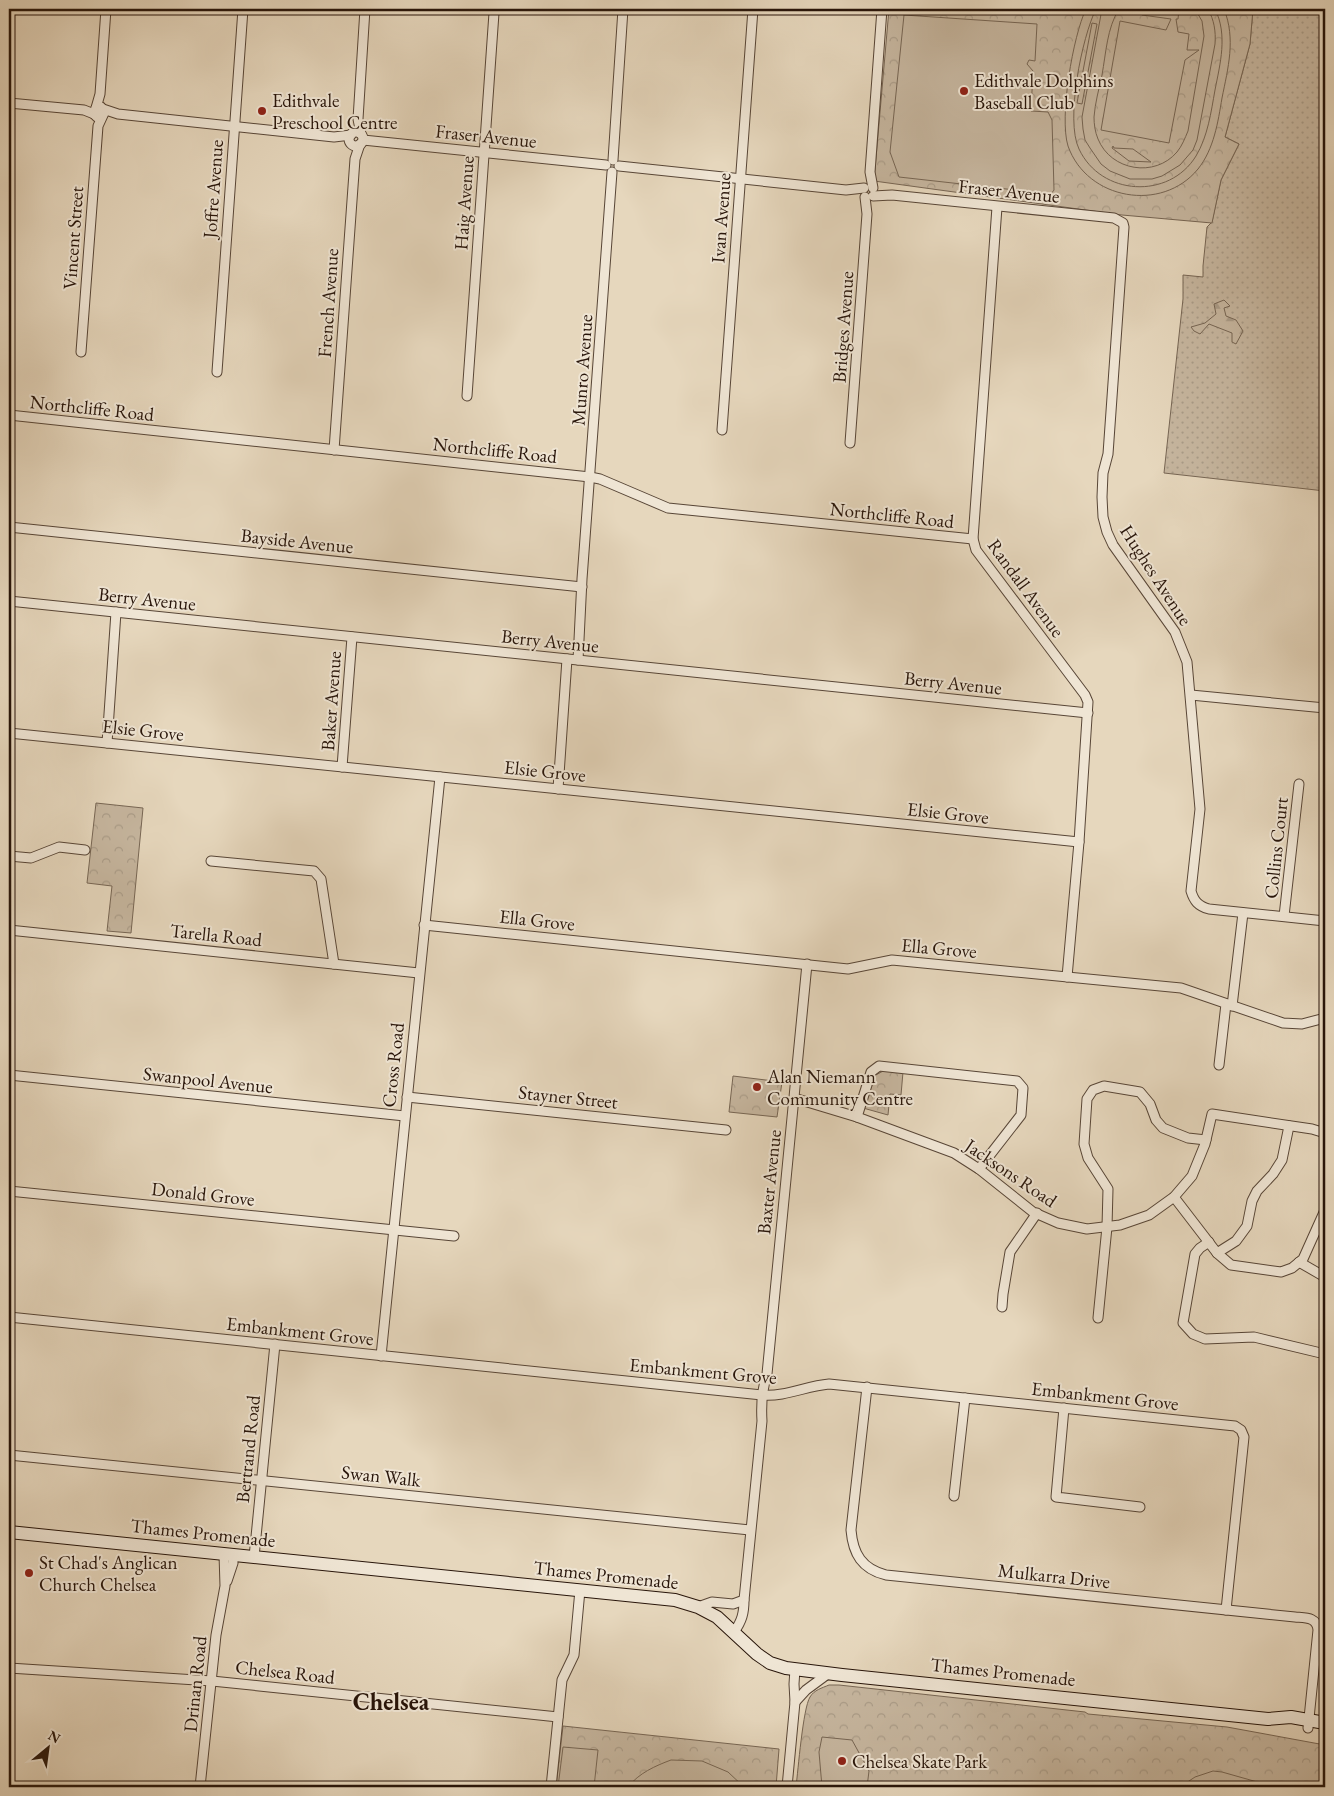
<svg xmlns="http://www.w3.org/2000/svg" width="1334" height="1796" viewBox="0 0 1334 1796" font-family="'EB Garamond',serif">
<defs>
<pattern id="grass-dots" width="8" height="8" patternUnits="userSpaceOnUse" patternTransform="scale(1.25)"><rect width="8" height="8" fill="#c6b69f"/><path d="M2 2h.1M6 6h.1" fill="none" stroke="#aa9c88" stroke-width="1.8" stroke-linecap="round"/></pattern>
<pattern id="forest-firs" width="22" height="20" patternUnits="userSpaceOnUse" patternTransform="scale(1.25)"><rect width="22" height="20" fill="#c6b69f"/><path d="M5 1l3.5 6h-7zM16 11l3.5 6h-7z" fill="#aa9c88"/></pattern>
<pattern id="park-crowns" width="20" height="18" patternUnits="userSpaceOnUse" patternTransform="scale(1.25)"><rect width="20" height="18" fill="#c6b69f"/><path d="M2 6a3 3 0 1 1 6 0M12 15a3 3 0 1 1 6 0" fill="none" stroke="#aa9c88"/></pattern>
</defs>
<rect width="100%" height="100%" fill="#e6d7bd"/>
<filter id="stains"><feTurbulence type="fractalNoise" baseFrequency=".004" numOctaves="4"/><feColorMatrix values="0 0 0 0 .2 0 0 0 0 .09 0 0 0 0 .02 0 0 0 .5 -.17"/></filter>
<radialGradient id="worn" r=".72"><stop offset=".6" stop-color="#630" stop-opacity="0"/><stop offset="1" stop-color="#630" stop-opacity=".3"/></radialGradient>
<polygon fill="url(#grass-dots)" stroke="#776654" points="1253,9 1325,9 1325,491 1164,473 1183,299 1183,275 1203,277 1203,266 1207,227 1212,222 1221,180 1239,144 1225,137 1250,44"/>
<polygon fill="url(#forest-firs)" stroke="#776654" points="1224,300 1230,306 1224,308 1226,316 1236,320 1243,331 1236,344 1232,342 1232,333 1209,324 1200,334 1194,331 1191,327 1205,323 1216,314 1214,304"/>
<g fill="url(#park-crowns)" stroke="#776654">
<polygon points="889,9 1253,9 1250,44 1225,137 1239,144 1221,180 1212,223 1122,215 874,181"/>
<polygon points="96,803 143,808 131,933 107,931 112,886 87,883"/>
<polygon points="885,1070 903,1072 901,1095 890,1094 888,1115 863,1108 874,1076"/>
<polygon points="733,1076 782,1082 777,1117 729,1112"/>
<path d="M829 1685H839L1085 1712 1088 1714 1227 1727 1325 1745V1787H796C798 1771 803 1708 810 1697 814 1690 822 1688 829 1685Z"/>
<polygon points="563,1726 779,1749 776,1787 556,1787"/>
</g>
<g fill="#c6b69f" stroke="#776654">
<path d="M1086 9H1096C1082 37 1065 120 1079 149 1101 196 1169 200 1196 156 1208 136 1211 112 1215 90 1220 64 1228 35 1215 9H1224C1236 39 1228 68 1222 98 1218 122 1214 149 1198 169 1162 213 1087 200 1068 146 1059 117 1073 36 1086 9Z"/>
<path d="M1102 9H1119C1107 28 1106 53 1102 75 1099 89 1095 103 1094 117 1094 124 1095 132 1098 139 1111 171 1155 178 1177 152 1182 146 1185 138 1188 131L1204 36 1202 21 1195 9H1208C1214 20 1216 31 1215 44L1197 140 1193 150 1180 165 1162 176 1152 179H1130L1110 171 1101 164 1090 148 1085 140 1083 129 1082 117Z"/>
<polygon points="1143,9 1179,9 1178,19 1176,19 1178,32 1189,34 1187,50 1199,50 1185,60 1169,143 1101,130 1120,21 1166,30 1171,19 1142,15"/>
<polygon points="904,15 1037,24 1035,61 1029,60 1027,64 1033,71 1031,111 1048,112 1052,120 1054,190 1051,194 899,177 890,152"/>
<polygon points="1092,23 1097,24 1082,104 1077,103"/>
<polygon points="1113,146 1114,148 1133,149 1151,162 1129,161 1112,148"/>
<polygon points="822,1737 852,1740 869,1771 867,1787 822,1787 819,1752"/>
<polygon points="563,1747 598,1750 594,1787 558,1787"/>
<path d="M671 1760 702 1761 728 1772 744 1787H628C639 1773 655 1766 671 1760Z"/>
<polygon points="1213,1771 1222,1772 1275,1787 1180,1787 1195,1777"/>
</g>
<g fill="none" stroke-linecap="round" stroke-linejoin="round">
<g stroke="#584637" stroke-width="11">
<g id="minor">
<polyline points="9,103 84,110 94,114"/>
<polyline points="96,108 100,94 106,9"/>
<polyline points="103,109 118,114 334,137 351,135"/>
<circle cx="356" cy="139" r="7"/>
<polyline points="361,134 358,119 365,9"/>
<polyline points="363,140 606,165"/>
<polyline points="613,160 623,9"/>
<polyline points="619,166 846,190 864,188"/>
<polyline points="873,188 870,172 882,9"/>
<path d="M873 196 892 195 1114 218 1123 223 1124 227 1108 454 1103 473 1102 497 1103 517 1107 532 1113 545 1175 632 1187 662 1200 809 1191 891C1194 901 1198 906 1209 909L1325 921"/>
<polyline points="997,207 973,539 976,550 1085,695 1088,702 1079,842 1067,977"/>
<polyline points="81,352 98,126 104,113 101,107 96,108 94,114 97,117 102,117"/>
<polyline points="217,372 243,9"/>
<polyline points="467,396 494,13"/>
<polyline points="9,415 590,477 600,479 668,508 973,539"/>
<polyline points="722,430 753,9"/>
<polyline points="850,443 867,214 865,197"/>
<polyline points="334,450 355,159 360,144"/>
<polyline points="9,527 582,587"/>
<polyline points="9,601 1088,713"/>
<polyline points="578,660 582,579 612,172"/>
<polyline points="1191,695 1325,708"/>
<polyline points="9,733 1079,842"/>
<polyline points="107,743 116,612"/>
<polyline points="342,767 352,637"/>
<polyline points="558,789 567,659"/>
<polyline points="9,856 31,858 59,847 85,850"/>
<polyline points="211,861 314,871 321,879 334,964"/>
<polyline points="1284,916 1299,784"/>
<polyline points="424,925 848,969 892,960 1181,988 1283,1023 1302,1024 1325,1018"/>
<polyline points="9,930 419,973"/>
<polyline points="1232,1006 1243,913"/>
<polyline points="1219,1065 1226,1004"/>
<polyline points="9,1075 405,1116"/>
<polyline points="407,1097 726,1130"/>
<polyline points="794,1098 857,1117 954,1153 979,1169 1033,1212 1058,1223 1087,1229 1120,1225 1149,1215 1174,1197 1192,1176 1205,1144 1212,1114 1312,1129 1325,1133"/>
<polyline points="857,1117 871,1072 879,1066 1017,1081 1023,1088 1021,1115 979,1169"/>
<polyline points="9,1191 454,1236"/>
<polyline points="1174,1197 1217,1253 1231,1265 1281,1272 1292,1268 1303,1259 1325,1210"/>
<polyline points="1209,1242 1200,1248 1195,1254 1183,1323 1193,1334 1205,1339 1254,1337 1325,1354"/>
<polyline points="1217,1253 1236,1241 1247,1226 1252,1201 1257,1191 1273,1174 1282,1160 1289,1126"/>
<polyline points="1299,1262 1325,1277"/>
<polyline points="1002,1307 1003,1294 1010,1252 1037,1213"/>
<path d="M9 1317 762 1395C785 1397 806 1386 829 1384L1235 1426 1241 1430 1244 1437 1226 1610"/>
<polyline points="1098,1318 1107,1227 1108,1189 1088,1158 1084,1144 1087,1099 1093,1090 1104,1086 1140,1092 1150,1104 1156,1120 1163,1128 1188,1138 1206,1140"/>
<polyline points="381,1356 440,777"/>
<path d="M867 1387 851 1530C853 1554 862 1569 886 1575L1295 1617C1306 1618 1317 1617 1318 1630L1308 1728"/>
<polyline points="1064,1408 1056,1497 1140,1507"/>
<polyline points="9,1455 750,1530"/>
<polyline points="954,1496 965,1398"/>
<polyline points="254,1557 275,1344"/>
<polyline points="227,1581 233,1563 233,1555"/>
<polyline points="698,1607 712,1602 733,1604 744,1600"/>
<path d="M734 1632C742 1621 744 1613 744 1600L762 1421C761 1405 762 1389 767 1374L807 964"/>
<polyline points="9,1668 212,1681 558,1717"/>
<polyline points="795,1702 806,1690 829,1673"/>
<polyline points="200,1787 216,1635 225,1586 224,1554"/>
<polyline points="551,1787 562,1680 574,1655 580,1590"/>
<polyline points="787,1787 795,1702 794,1684 795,1669"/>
</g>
</g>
<g stroke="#28150a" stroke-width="14">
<polyline id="secondary" points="9,1532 675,1600 698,1607 717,1617 757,1654 770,1663 786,1668 842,1675 1268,1719 1291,1717 1325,1723"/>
</g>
<use href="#minor" stroke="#efe5d4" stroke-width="9"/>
<use href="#secondary" stroke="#efe5d4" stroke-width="12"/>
</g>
<g fill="#8f2418" stroke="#efe5d4" stroke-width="2">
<circle cx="964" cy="91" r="5"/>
<circle cx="262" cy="111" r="5"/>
<circle cx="757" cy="1087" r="5"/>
<circle cx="29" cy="1573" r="5"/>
<circle cx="842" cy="1761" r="5"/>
</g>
<g text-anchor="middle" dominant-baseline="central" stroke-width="4" stroke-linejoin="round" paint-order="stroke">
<g font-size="19" fill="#28150a" stroke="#efe5d4" text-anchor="start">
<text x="974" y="80">Edithvale Dolphins<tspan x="974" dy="22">Baseball Club</tspan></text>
<text x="272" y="100">Edithvale<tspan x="272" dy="22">Preschool Centre</tspan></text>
<text x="767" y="1076">Alan Niemann<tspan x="767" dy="22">Community Centre</tspan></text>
<text x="39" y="1562">St Chad's Anglican<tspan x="39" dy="22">Church Chelsea</tspan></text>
<text x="852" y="1761">Chelsea Skate Park</text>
</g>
<g font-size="19" fill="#28150a" stroke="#efe5d4">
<text transform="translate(486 136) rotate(6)">Fraser Avenue</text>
<text transform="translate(213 189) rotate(-86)">Joffre Avenue</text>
<text transform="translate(1009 191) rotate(6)">Fraser Avenue</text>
<text transform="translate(464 203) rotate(-86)">Haig Avenue</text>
<text transform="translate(721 218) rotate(-86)">Ivan Avenue</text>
<text transform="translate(73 238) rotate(-86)">Vincent Street</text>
<text transform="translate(328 303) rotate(-86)">French Avenue</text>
<text transform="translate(843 327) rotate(-86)">Bridges Avenue</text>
<text transform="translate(582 370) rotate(-86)">Munro Avenue</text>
<text transform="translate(92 408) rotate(6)">Northcliffe Road</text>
<text transform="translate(495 450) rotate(6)">Northcliffe Road</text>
<text transform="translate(892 515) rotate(6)">Northcliffe Road</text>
<text transform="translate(297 541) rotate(6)">Bayside Avenue</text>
<text transform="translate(1156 575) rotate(57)">Hughes Avenue</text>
<text transform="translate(1026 588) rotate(54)">Randall Avenue</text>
<text transform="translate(147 599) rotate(6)">Berry Avenue</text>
<text transform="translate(550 641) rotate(6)">Berry Avenue</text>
<text transform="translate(953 683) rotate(6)">Berry Avenue</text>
<text transform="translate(331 701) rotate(-86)">Baker Avenue</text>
<text transform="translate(143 730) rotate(6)">Elsie Grove</text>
<text transform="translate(545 771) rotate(6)">Elsie Grove</text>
<text transform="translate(948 813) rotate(6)">Elsie Grove</text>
<text transform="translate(1276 848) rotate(-84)">Collins Court</text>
<text transform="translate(537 920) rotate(6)">Ella Grove</text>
<text transform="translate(216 935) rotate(6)">Tarella Road</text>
<text transform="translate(939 948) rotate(5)">Ella Grove</text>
<text transform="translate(393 1065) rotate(-84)">Cross Road</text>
<text transform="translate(208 1080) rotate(6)">Swanpool Avenue</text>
<text transform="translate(568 1097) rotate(6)">Stayner Street</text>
<text transform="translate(1011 1173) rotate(34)">Jacksons Road</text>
<text transform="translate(769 1182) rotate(-84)">Baxter Avenue</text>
<text transform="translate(203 1194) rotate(6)">Donald Grove</text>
<text transform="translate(300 1331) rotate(6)">Embankment Grove</text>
<text transform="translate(703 1371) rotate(5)">Embankment Grove</text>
<text transform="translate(1105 1396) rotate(6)">Embankment Grove</text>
<text transform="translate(248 1449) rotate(-84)">Bertrand Road</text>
<text transform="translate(381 1476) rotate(6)">Swan Walk</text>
<text transform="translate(203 1533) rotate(6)">Thames Promenade</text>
<text transform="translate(606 1575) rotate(6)">Thames Promenade</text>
<text transform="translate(1054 1576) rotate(6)">Mulkarra Drive</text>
<text transform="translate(285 1672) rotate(6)">Chelsea Road</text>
<text transform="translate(1003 1672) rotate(6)">Thames Promenade</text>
<text transform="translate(195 1684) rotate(-84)">Drinan Road</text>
</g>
<g font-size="24" font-weight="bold" fill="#28150a" stroke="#efe5d4">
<text x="391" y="1701">Chelsea</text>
</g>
</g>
<rect width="1334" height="1796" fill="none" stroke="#e6d7bd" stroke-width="30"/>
<rect x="10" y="10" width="1314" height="1776" fill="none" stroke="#28150a" stroke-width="2.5"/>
<rect x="15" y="15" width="1304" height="1766" fill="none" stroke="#28150a"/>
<g transform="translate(48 1748) rotate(29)" stroke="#efe5d4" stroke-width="4" paint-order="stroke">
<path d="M0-4L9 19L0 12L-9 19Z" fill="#28150a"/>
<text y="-8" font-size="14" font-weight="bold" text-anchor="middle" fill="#28150a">N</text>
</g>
<rect width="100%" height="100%" filter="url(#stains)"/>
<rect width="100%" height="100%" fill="url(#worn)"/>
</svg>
